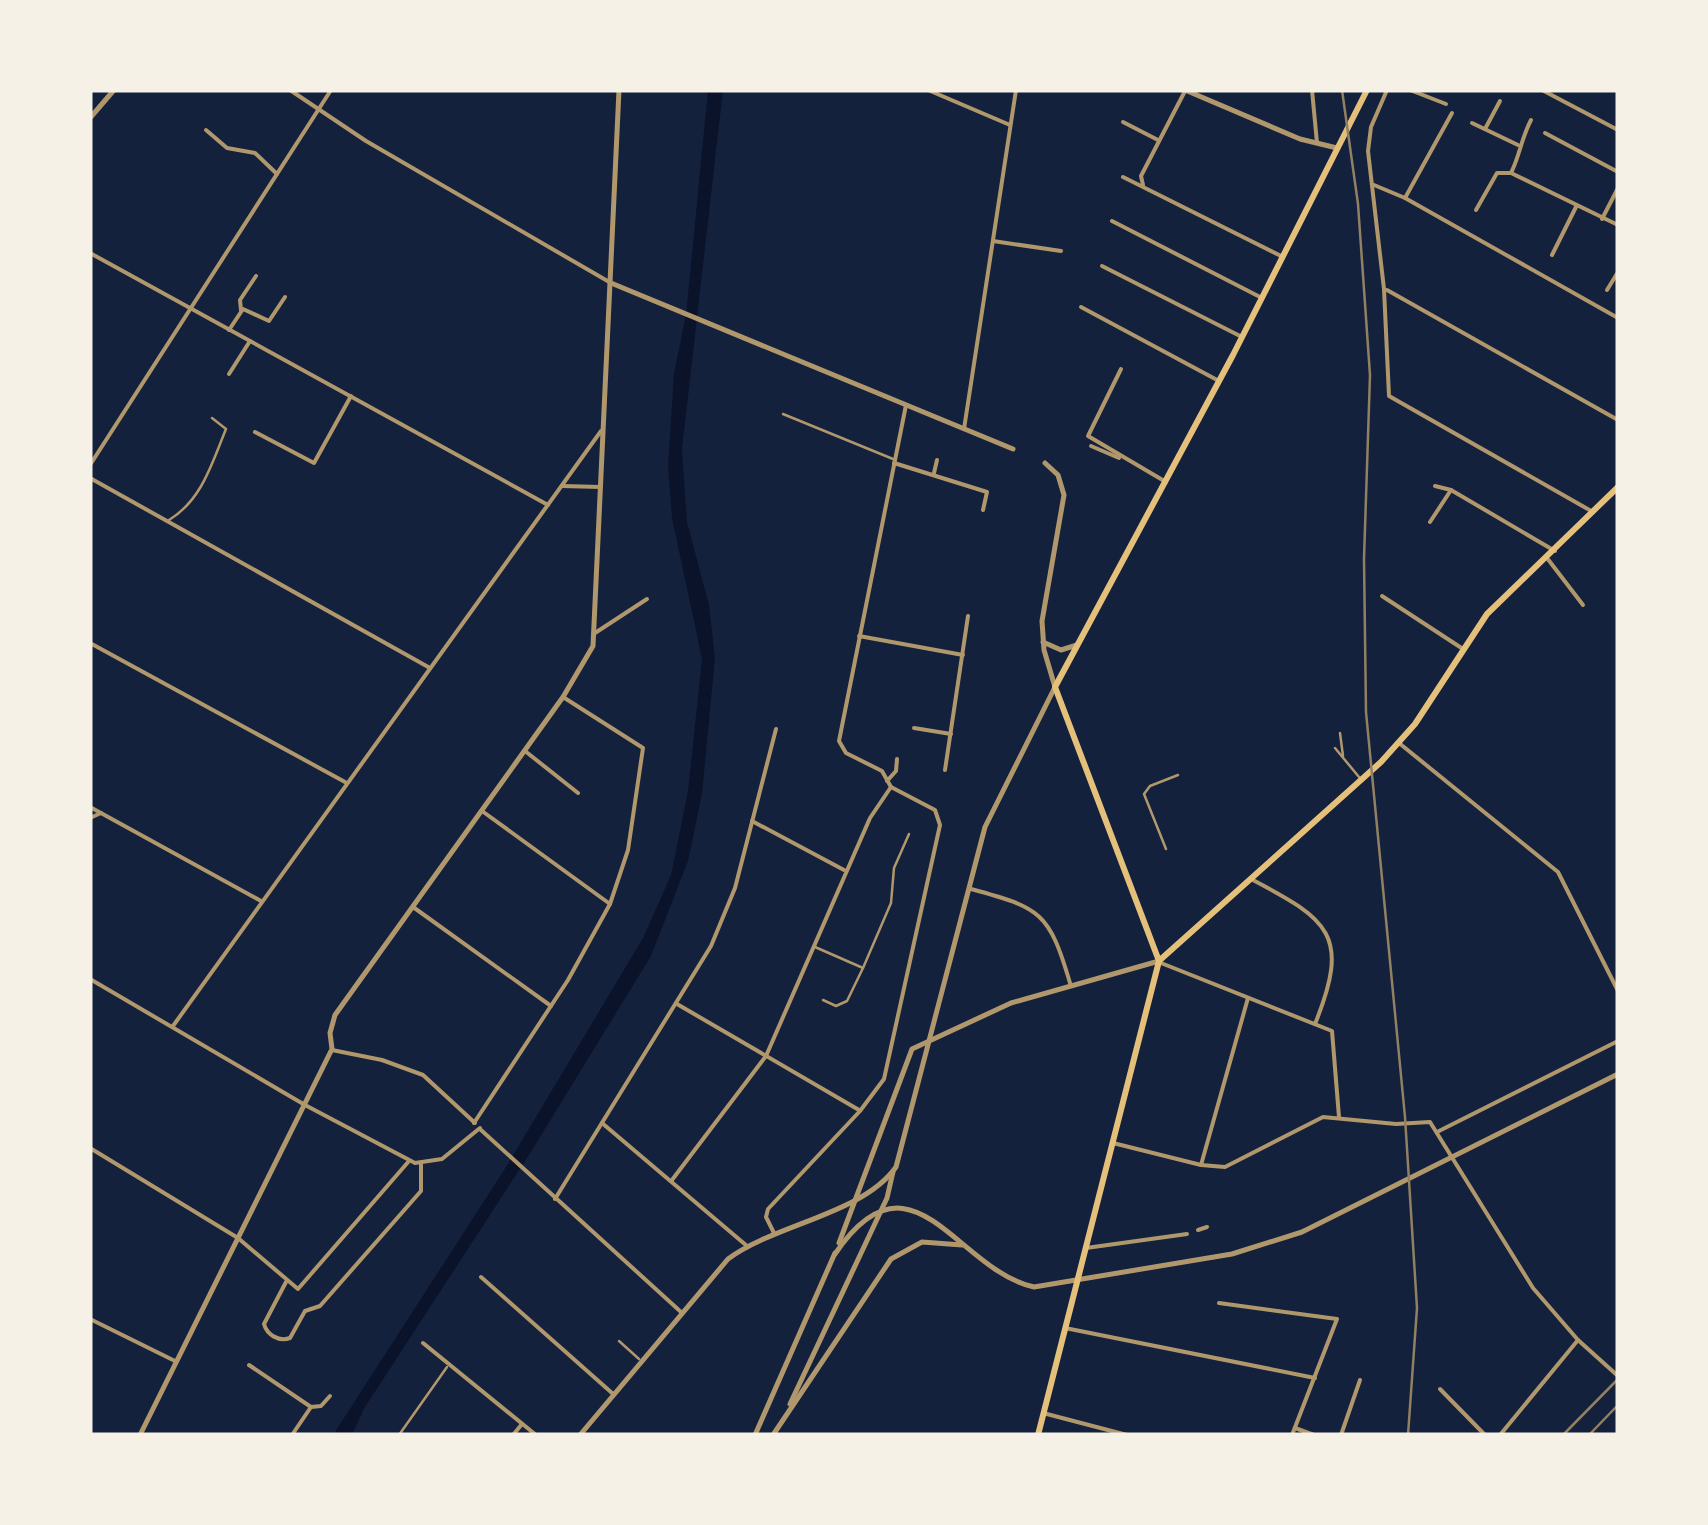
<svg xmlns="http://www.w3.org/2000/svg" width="1708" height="1525" viewBox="0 0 1708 1525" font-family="Poppins,sans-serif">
<rect width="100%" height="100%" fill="#14213d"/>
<polygon fill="#0b132b" points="708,90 723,90 682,449 687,522 709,605 715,658 702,794 688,861 651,956 529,1155 365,1407 352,1435 333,1435 506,1167 643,938 671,875 688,791 702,659 672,518 668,466 674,373 686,315"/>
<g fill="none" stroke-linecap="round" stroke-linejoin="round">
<g stroke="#b1986c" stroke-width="2.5">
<polyline points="783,414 893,459"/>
<path d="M169 520C202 500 212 463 226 429L212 418"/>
<polyline points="1340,733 1343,756"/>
<polyline points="1335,748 1359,777"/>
<polyline points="1166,849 1144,794 1150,786 1178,775"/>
<polyline points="815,947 863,968 847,1001 836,1006 823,1000"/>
<polyline points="863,968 891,903 894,868 909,834"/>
<polyline points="619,1341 639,1359"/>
<polyline points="399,1435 447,1367"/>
</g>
<g stroke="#b1986c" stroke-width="4">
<polyline points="290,90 366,141 611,283"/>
<polyline points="928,90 1010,125"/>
<polyline points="1312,90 1317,143"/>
<polyline points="1387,90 1371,127 1368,151 1384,289 1389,396 1593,512"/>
<polyline points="1410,90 1446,104"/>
<polyline points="1542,90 1618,130"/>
<path d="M1531 120C1521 139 1520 155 1511 173L1618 225"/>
<polyline points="1123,122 1158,140"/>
<polyline points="1472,123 1518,145"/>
<polyline points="1485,129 1500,101"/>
<polyline points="206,130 227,148 255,153 277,174"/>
<polyline points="1545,133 1618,172"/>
<polyline points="1123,177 1283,257"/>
<polyline points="1143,185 1141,176 1185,91"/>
<polyline points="1374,185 1405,198 1618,318"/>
<polyline points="1405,198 1452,113"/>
<polyline points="1476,210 1497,173 1511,173"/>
<polyline points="1602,219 1618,188"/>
<polyline points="1112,221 1262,298"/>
<polyline points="993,241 1061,251"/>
<polyline points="90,253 548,505"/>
<polyline points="1552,255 1576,207"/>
<polyline points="1102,266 1242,337"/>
<polyline points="1387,290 1618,420"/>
<polyline points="1607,290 1618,272"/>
<polyline points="1081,307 1219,381"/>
<polyline points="241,310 240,300 256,276"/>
<polyline points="229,330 243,309 269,321 285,297"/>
<polyline points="1121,369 1088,436 1166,482"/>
<polyline points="229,374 250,341"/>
<polyline points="964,429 1016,90"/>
<polyline points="255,432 314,463 351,396"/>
<polyline points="1091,446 1119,458"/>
<polyline points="894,463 987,492 983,510"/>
<polyline points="90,465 331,90"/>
<polyline points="934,473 937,460"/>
<polyline points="90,478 430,668"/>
<polyline points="562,486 601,487"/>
<polyline points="1435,486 1451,490 1555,551"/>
<polyline points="1430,522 1451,490"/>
<polyline points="1547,558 1583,605"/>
<polyline points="1382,596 1463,649"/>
<polyline points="595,633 647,599"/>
<polyline points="859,636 963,655"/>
<polyline points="90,643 345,782"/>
<polyline points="914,728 951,734"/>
<polyline points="1399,743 1558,872 1618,991"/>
<polyline points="525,751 578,793"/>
<polyline points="945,770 968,616"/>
<polyline points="887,781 896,771 897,759"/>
<polyline points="90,807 261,901"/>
<polyline points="482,811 610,904"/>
<polyline points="90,818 101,813"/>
<polyline points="752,821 844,870"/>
<path d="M1251 879C1329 920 1351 935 1315 1024"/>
<path d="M971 889C1041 908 1049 912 1070 983"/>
<polyline points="413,907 551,1006"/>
<polyline points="1161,963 1332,1031 1339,1117"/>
<polyline points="90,979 305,1105 415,1163 442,1159 480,1128"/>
<polyline points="677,1004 859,1110"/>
<polyline points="173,1026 601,431"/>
<polyline points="332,1050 382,1060 423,1075 475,1123"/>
<polyline points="474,1123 568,980 610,904 628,850 643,748 563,697"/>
<polyline points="602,1123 747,1246"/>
<polyline points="481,1130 681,1312"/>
<polyline points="1439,1131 1618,1041"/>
<polyline points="1113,1143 1201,1165 1225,1167 1323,1117 1396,1124 1430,1122 1533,1288 1578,1340 1618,1376"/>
<polyline points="90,1148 238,1238 298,1289 409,1161"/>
<polyline points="1201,1165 1248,998"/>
<polyline points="672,1180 766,1056 870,818 891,787"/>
<polyline points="555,1199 711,946 735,888 776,729"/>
<polyline points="1198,1230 1207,1227"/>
<polyline points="774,1233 766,1217 768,1209 860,1111 884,1079 940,825 935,810 891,787 882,771 846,753 839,741 906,405"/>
<polyline points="1086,1248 1187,1234"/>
<polyline points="481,1277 612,1393"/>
<path d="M286 1282 264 1324C267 1335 279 1342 290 1338L305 1311 320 1306 421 1191V1164"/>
<polyline points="1219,1303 1337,1319 1292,1435"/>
<polyline points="90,1319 175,1361"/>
<polyline points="1065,1328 1315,1378"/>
<polyline points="423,1343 536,1435"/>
<polyline points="249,1365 311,1407"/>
<polyline points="1440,1389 1485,1435"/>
<polyline points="1043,1413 1127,1435"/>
<polyline points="1295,1428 1314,1435"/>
<polyline points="292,1435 311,1407 321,1406 330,1396"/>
<polyline points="513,1435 522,1424"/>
<polyline points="1341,1435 1360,1380"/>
<polyline points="1500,1435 1578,1340"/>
</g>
<g stroke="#b1986c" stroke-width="5">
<polyline points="1185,90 1300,139 1337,148"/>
<polyline points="90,118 114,90"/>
<polyline points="611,283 1013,449"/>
<polyline points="1043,642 1061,650 1077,645"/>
<polyline points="839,1243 912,1049 1011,1003 1159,961"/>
<path d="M835 1254C912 1141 956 1270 1034 1287L1232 1254 1302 1232 1618 1074"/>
<polyline points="790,1404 887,1198 893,1172"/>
<polyline points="140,1435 332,1049 330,1033 335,1015 563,697 593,646 619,90"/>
<path d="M580 1435 728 1259C775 1224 863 1214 896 1167L985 827 1055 687 1044 650 1042 621 1064 495 1058 475 1045 463"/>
<polyline points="755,1435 835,1253"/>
<polyline points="773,1435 891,1259 922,1242 962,1245"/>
</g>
<g stroke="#e5c07b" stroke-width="6">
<polyline points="1160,960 1381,762 1415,724 1487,614 1618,487"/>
<polyline points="1038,1435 1159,961 1055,687 1233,355 1367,90"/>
</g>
<g stroke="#918062" stroke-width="2.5">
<polyline points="1342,90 1358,204 1370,375 1364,559 1366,712 1405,1117 1417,1308 1408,1435"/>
<polyline points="1563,1435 1618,1379"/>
<polyline points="1589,1435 1618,1405"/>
</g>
</g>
<rect width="1708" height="1525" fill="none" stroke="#f6f1e7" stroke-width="185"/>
</svg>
